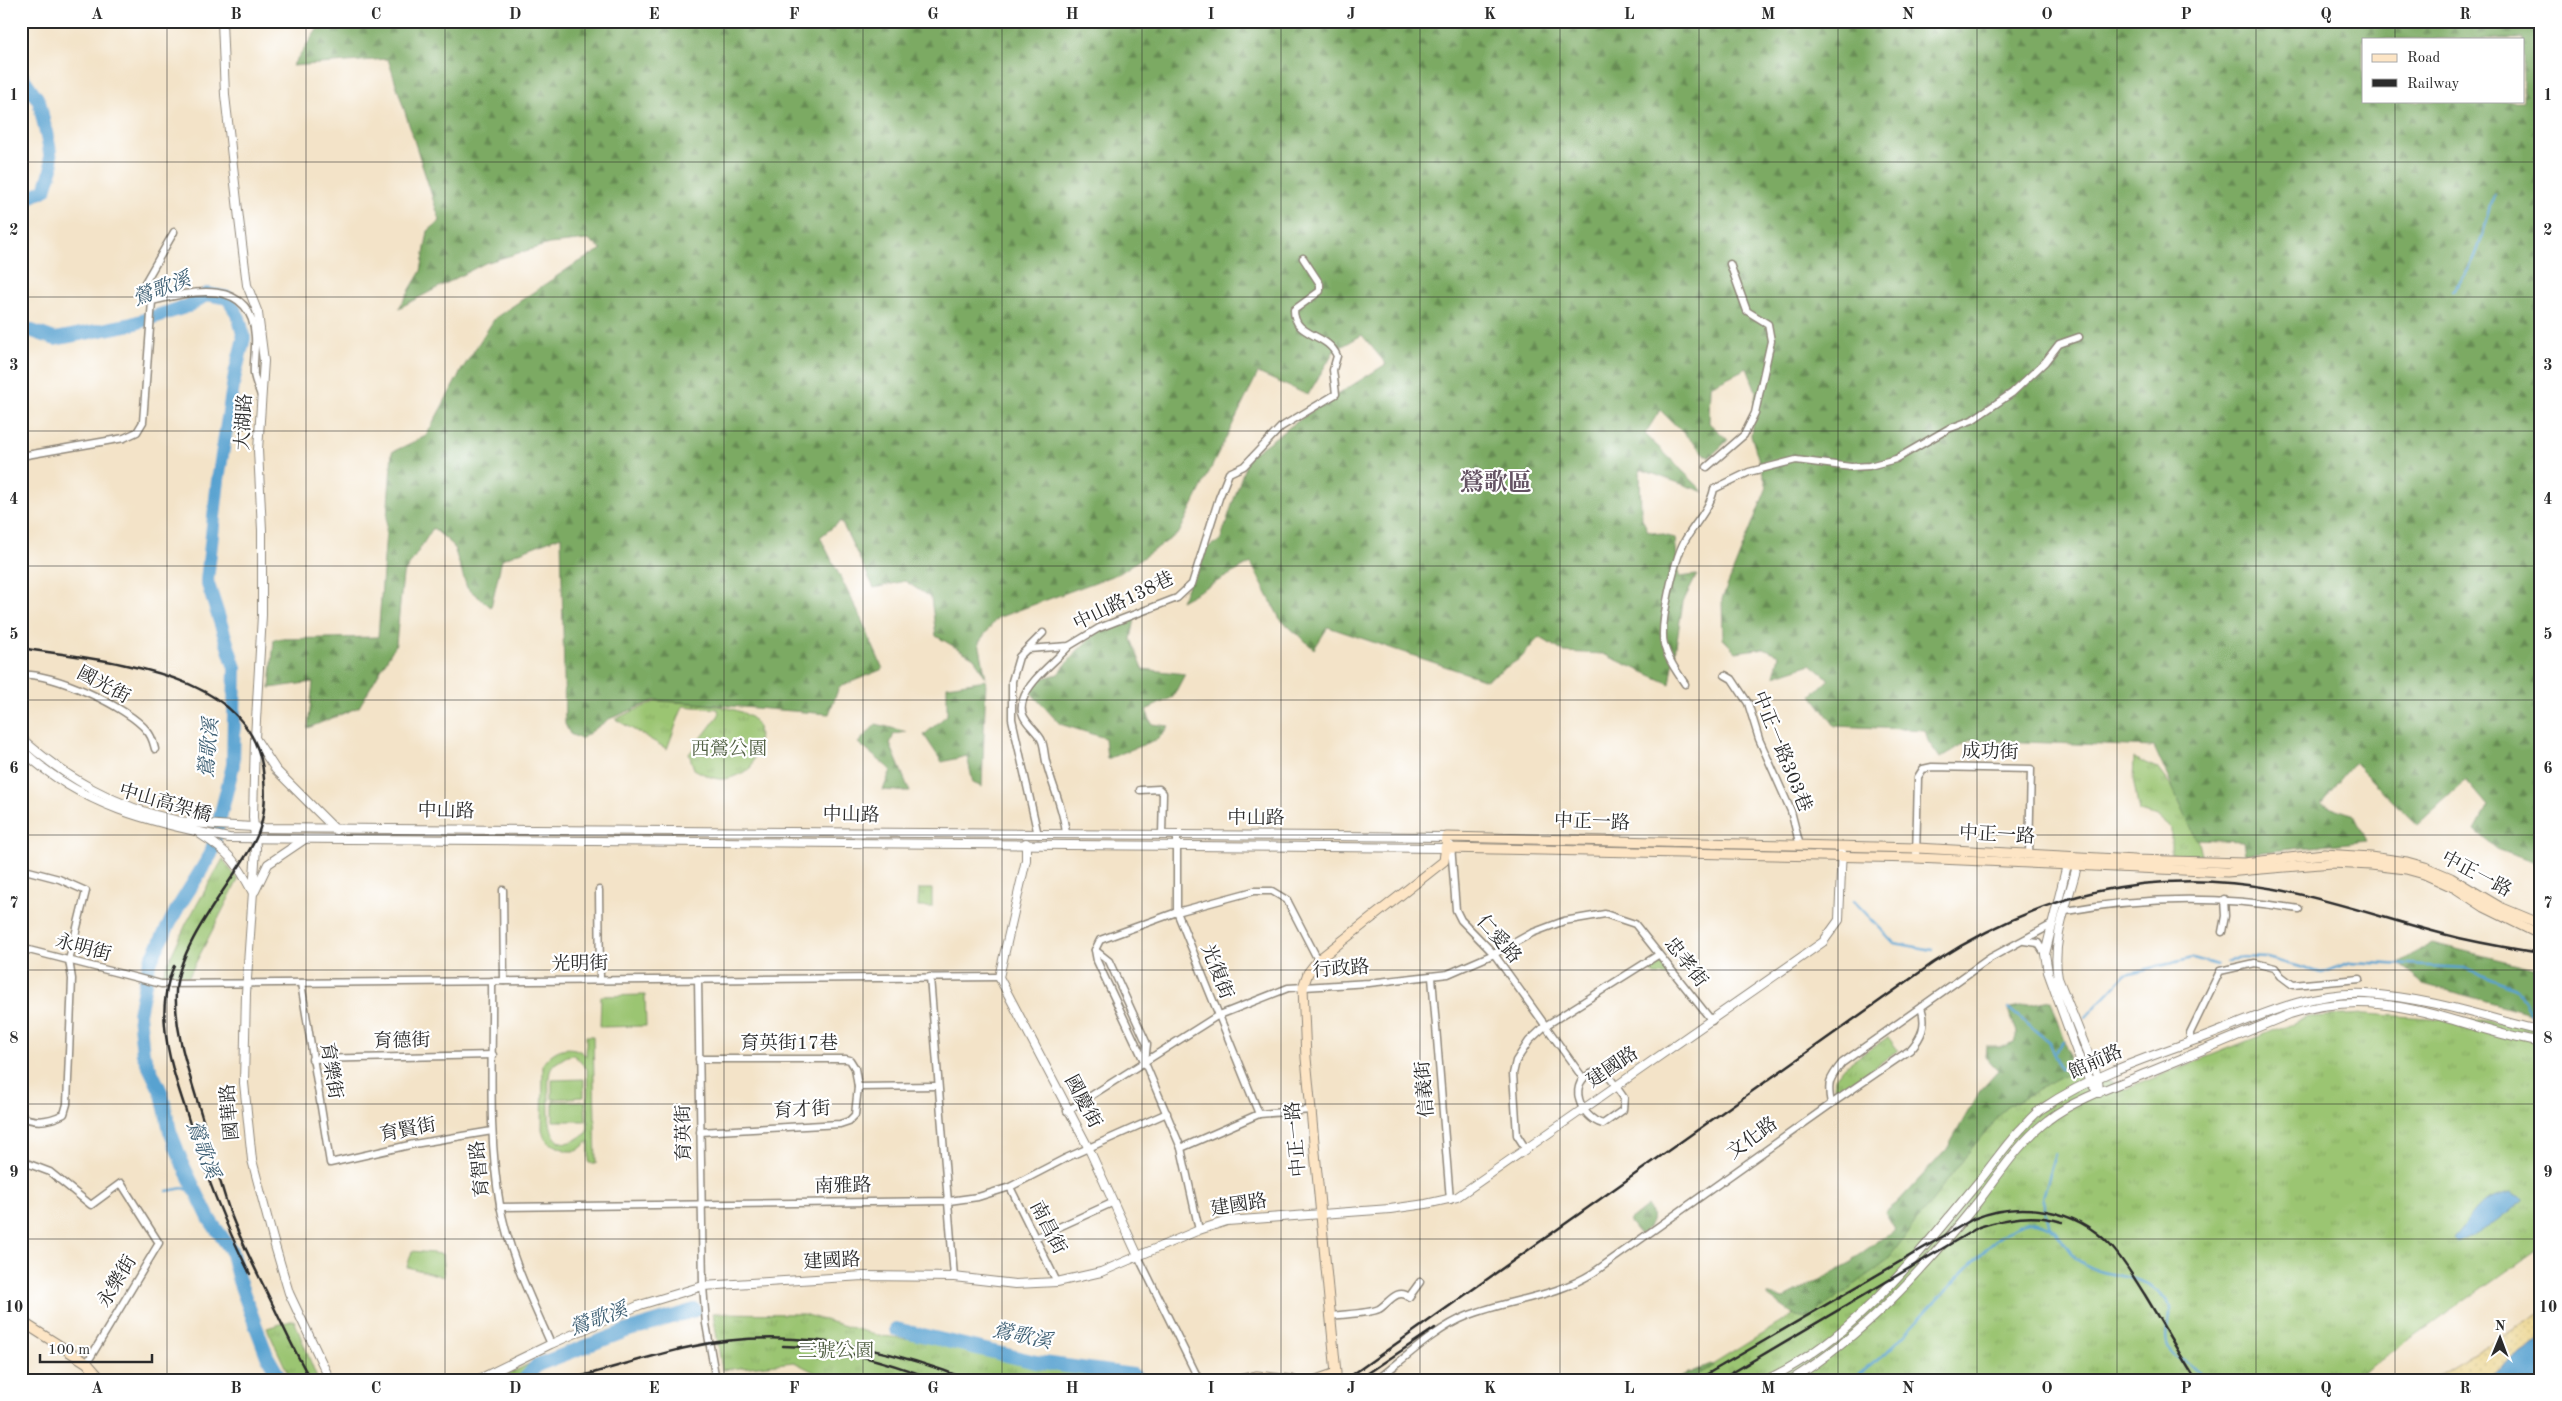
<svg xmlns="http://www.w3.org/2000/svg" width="2562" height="1401" viewBox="0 0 2562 1401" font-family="'Old Standard TT','Noto Serif TC',serif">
<defs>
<pattern id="grass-tufts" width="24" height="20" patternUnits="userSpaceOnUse" patternTransform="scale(1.25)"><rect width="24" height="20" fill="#9bc572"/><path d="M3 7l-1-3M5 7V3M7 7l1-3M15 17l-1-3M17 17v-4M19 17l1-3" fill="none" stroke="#86a963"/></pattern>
<pattern id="forest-firs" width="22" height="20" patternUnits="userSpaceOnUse" patternTransform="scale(1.25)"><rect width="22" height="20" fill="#7caa64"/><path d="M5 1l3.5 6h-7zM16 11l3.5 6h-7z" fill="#668b53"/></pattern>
<pattern id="sand-dots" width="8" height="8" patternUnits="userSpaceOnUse" patternTransform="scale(1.25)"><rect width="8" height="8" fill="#eeda9e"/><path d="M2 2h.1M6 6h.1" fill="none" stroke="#cb8" stroke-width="1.8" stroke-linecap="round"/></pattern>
</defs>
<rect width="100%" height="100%" fill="#fff"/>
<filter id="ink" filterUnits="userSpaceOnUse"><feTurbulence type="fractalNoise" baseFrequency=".02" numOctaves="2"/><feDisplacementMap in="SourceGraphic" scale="10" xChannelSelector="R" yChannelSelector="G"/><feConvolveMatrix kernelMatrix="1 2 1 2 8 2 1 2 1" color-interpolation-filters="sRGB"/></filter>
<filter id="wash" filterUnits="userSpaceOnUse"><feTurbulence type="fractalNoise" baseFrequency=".0096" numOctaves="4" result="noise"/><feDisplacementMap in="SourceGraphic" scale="20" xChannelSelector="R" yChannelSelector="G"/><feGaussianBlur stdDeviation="1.12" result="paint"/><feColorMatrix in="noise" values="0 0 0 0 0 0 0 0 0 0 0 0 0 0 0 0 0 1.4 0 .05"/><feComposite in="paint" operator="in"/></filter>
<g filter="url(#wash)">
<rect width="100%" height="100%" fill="#f3e3c8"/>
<g fill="url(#grass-tufts)" stroke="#63784e">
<path d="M657 701C678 703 752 702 758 727 761 741 755 756 750 769 725 782 719 783 694 769L689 754 719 715 718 709 683 706 667 749 615 719Z"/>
<polygon points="2134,758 2157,768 2186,806 2196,830 2202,855 2171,854 2171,827 2159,817 2139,812 2133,779"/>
<polygon points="223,859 238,880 188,978 162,975 187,922"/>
<polygon points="919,889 932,889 932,907 918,907"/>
<polygon points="1658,961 1671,976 1655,975 1646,967"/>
<polygon points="2365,1014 2541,1025 2541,1247 2352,1380 1688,1380 1891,1254 2009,1099 2075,1063 2126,1089 2308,1017"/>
<polygon points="1888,1037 1898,1050 1834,1097 1835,1078 1845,1066"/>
<polygon points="713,1313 803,1314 881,1336 922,1340 1050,1368 1124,1377 1121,1380 830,1380 794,1362 722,1370"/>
<polygon points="294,1320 318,1380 291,1380 267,1328"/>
<polygon points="533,1362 515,1380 496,1380"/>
</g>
<g fill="url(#forest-firs)" stroke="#546a48" fill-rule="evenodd">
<path d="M321 21H2541V870L2532 862 2497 849 2475 830 2488 806 2466 780 2417 825 2354 763 2321 803 2354 815 2367 841 2245 854 2243 841 2196 839 2154 747 1971 740 1940 758 1928 741 1925 730 1835 726 1812 695 1829 679 1811 664 1774 676 1779 655 1764 648 1736 652 1723 639 1722 599 1767 487 1751 435 1756 391 1747 368 1710 386 1709 423 1728 440 1709 458 1660 410 1645 434 1704 492 1640 469 1641 516 1648 531 1675 538 1679 577 1697 575 1683 602 1670 684 1603 654 1564 652 1539 637 1521 658 1486 680 1328 627 1314 649 1280 619 1251 563 1181 601 1204 549 1220 541 1248 457 1316 408 1386 364 1362 335 1334 351 1308 395 1258 373 1179 533 1120 573 997 618 979 642 986 678 974 658 936 636 931 598 905 581 874 588 841 521 820 537 859 614 883 669 839 687 829 714 656 700 609 719 581 739 570 734 565 724 561 536 502 559 491 607 467 588 453 545 433 528 403 575 396 644 359 707 308 728 313 682 270 688 274 639 378 637 392 452 426 436 461 371 495 318 572 266 602 249 588 240 549 244 485 263 399 308 421 271 428 231 440 221 388 59 292 66 321 24ZM2363 39H2523V101H2363Z"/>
<polygon points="1136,614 1131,639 1143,669 1185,674 1173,697 1146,710 1152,724 1169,726 1158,739 1107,759 1105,738 1060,724 1031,693 1036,680 1058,674 1078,650 1102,627"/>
<polygon points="986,680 982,787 973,783 967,756 942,762 924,735 947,715 947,686"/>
<polygon points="876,724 907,732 894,734 890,744 910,792 883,790 891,770 858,743"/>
<polygon points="2432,943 2541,970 2541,1016 2424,984 2399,964"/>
<polygon points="2051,1000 2069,1053 2071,1072 2008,1106 1975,1144 1885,1263 1808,1318 1796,1316 1767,1296 1770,1295 1783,1299 1852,1263 1853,1259 1895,1229 1885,1212 1897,1203 1947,1149 1979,1092 1998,1071 1985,1057 1986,1047 2001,1047 2014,1042 2017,1032 2008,1010 2010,1008"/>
<path d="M1648 1206C1655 1219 1651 1227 1640 1235L1629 1221Z"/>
<polygon points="1711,1364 1713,1366 1688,1380 1671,1380"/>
</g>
<polygon fill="url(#sand-dots)" stroke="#8c8264" points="2541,1312 2541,1380 2430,1380"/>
<g fill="#9bc572" stroke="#63784e" fill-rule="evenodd">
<polygon points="645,995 646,1026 600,1027 601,996"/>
<path d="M586 1036H593L596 1163H589V1141L577 1151H567L549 1143 544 1137 542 1129 543 1064C553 1048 573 1042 586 1056ZM574 1055 587 1069 588 1132C553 1159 548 1129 549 1099 549 1088 547 1074 553 1065L567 1056Z"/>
<polygon points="584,1079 584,1097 552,1099 552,1080"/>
<polygon points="553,1101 585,1101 586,1121 553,1121"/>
<polygon points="412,1251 442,1254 444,1277 407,1267"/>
</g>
<g fill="#59a2d0" stroke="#42667e">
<path d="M2510 1193 2524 1200 2488 1228 2457 1243 2453 1238C2477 1211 2472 1203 2510 1193Z"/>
<polygon points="2541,1339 2541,1380 2484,1380"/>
</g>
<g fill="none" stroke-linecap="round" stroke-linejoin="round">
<g stroke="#59a2d0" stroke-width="2.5">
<path d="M2452 291C2479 264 2483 230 2494 195"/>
<polyline points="1854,901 1894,943 1933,950"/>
<polyline points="2226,963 2240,957 2267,958 2321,973 2351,962 2465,968 2516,988 2531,1015 2541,1016"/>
<polyline points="2008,1008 2049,1042 2060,1069"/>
<polyline points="2086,1017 2126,974 2193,958 2217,965"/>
<polyline points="2055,1052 2064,1042"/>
<polyline points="167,1191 183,1188 198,1193"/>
<polyline points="2050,1227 2042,1197 2055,1154"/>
<path d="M1851 1380C1865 1370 1880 1359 1892 1347 1920 1319 1946 1289 1974 1261 1986 1250 1999 1235 2014 1227 2022 1223 2032 1220 2040 1223 2060 1228 2063 1247 2077 1259 2100 1280 2137 1271 2161 1293 2180 1310 2158 1332 2170 1350 2174 1357 2182 1358 2188 1363 2194 1368 2199 1373 2203 1380"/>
</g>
<g stroke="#59a2d0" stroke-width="14">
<polyline points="21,75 39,101 49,146 52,168 45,190 21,201"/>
<polyline points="21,327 55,339 132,324 188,306 207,294 228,298 239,318 244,338 235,374 218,480 207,581 235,668 233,765 211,854 176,911 149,964 139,1014 143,1054 162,1094 170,1131 183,1165 210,1220 231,1250 239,1281 267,1356 281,1380"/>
<polyline points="896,1329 1036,1362 1133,1375 1139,1380"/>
<polyline points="524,1380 537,1365 626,1331 695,1310"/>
</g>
</g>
</g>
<g filter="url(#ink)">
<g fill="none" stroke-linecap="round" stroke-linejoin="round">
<g stroke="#8f877a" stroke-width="9">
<g id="minor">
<polyline points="139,293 174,232"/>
<path d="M152 301C191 291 251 277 255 336 256 348 253 362 254 374 255 382 259 389 261 396"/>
<polyline points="21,456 124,438 137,432 143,422 152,301 142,287"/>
<polyline points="1707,467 1744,435 1755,413 1771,341 1768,324 1747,311 1730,264"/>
<path d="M1028 649 1069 646 1099 628 1177 598 1192 584 1219 498 1229 473 1244 466 1281 427 1336 394 1333 370 1337 356C1327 332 1294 338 1294 310L1320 291V284L1303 258"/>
<path d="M21 675C50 671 130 708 147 731 152 736 153 742 155 749"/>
<polyline points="1725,675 1732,679 1748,703 1759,739 1791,811 1800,846"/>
<path d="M1685 684C1677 672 1667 658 1664 644 1659 625 1675 559 1684 542 1694 524 1710 509 1714 489L1749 472 1796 460 1851 467 1869 466 1896 459 1948 429 1972 420 2012 393 2045 362 2059 344 2079 337"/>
<polyline points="1140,790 1159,789 1163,793 1162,835"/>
<path d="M1066 834C1064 810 1053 788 1047 765 1044 757 1045 746 1041 739 1032 725 1017 718 1023 700 1029 680 1055 662 1069 646"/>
<polyline points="1038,835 1012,719 1012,681 1019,657 1043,633"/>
<polyline points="1177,835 1177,912 1259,1114"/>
<polyline points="1451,845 1456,910 1461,920 1494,954 1583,1078"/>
<polyline points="1916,858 1918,777 1923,769 1932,767 2031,769 2029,854"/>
<path d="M21 869 59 879 86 891 69 960 72 979 67 1104 64 1114C50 1121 35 1124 21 1116"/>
<polyline points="503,890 504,981"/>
<polyline points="599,890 600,980"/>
<path d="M2066 911C2143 897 2221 896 2299 909"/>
<polyline points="2222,932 2225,916 2224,899"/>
<polyline points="2024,941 2038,943 2045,954"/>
<polyline points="21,948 161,984 999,977"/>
<polyline points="1095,950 1109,961 1147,1044 1145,1062"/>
<polyline points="930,977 954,1277"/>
<polyline points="1432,977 1450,1200"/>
<polyline points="698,979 703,1286 706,1324 716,1380"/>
<path d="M492 981C493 1056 487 1132 500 1205 509 1254 531 1299 551 1344"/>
<polyline points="301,983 330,1163 414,1144 492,1131"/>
<polyline points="2190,1042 2190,1033 2220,971 2255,963 2275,968 2281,976 2293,985 2360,979"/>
<polyline points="312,1059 493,1055"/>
<polyline points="699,1059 846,1059 850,1060 855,1068 858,1087"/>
<path d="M1595 1072 1608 1075 1624 1098 1623 1110 1603 1124C1580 1118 1565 1081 1595 1072Z"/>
<path d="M1831 1104 1910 1050C1922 1037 1927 1025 1921 1007"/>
<polyline points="1067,1111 1217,1016 1288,988 1369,983 1448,974 1494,954 1532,933 1564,921 1605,914 1635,924 1712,1021"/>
<polyline points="700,1132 840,1124 849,1121 855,1115 858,1087 937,1086"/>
<polyline points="1181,1148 1259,1114 1311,1110"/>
<polyline points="1526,1149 1517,1135 1513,1074 1516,1061 1529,1041 1545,1026 1658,955"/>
<polyline points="21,1161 50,1172 91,1205 121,1183 159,1243 87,1363"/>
<polyline points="1010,1187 1057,1282"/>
<polyline points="500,1207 949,1201 978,1197 1010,1187 1066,1158 1167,1113"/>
<polyline points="1199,1230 1181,1148 1145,1063 1097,961 1095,950 1100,940 1177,912 1254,891 1272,891 1287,900 1318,960"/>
<polyline points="1035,1238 1114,1202"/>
<polyline points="1138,1256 1199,1380"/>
<path d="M1330 1316C1342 1314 1368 1314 1379 1309 1388 1304 1397 1287 1409 1297L1420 1282"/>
<path d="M1377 1380C1404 1359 1436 1328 1467 1316 1510 1299 1553 1298 1593 1273L1831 1104C1827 1083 1829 1079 1842 1063L1990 958 2051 925"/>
</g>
</g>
<g stroke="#8f877a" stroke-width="10">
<g id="tertiary">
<polyline points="222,21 225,95 239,219 247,285 258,313 264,361 258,450 262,530 262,615 255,738 253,817 256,848 246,993 244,1083 252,1160 273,1239 289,1293 330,1380"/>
<path d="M21 738C64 777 118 808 175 820 204 826 233 825 262 828L1447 837"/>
<polyline points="255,738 276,770 336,830"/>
<path d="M21 749C80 806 152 823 229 838L1445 848"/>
<path d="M200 834C230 853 237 862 253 893"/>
<polyline points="1026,843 1026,860 999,977 1089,1149 1138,1256"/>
<path d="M2073 857 2077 866C2068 902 2051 941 2058 978L2098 1078 2099 1093 2090 1082 2078 1055 2048 972 2045 954 2067 865Z"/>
<polyline points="255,891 268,864 305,839"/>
<polyline points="477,1380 551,1344 640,1305 703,1286 863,1276 954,1277 1015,1284 1057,1282 1101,1272 1199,1230 1227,1221 1390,1209 1426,1204 1457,1197 1823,942 1839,920 1842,847"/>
<path d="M1766 1380C1855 1338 1918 1254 1980 1180 1993 1164 2005 1146 2020 1130 2027 1123 2034 1113 2043 1108 2092 1075 2151 1056 2207 1036 2257 1017 2310 991 2366 994 2425 997 2484 1017 2541 1031"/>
<path d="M1791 1380C1864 1335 1923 1270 1977 1203 1999 1175 2019 1142 2048 1120 2073 1100 2117 1085 2147 1073 2195 1053 2243 1033 2290 1014 2387 983 2449 1026 2541 1043"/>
</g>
</g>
<g stroke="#8f877a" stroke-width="11">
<g id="secondary">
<polyline points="1445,848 1916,858 2227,872 2332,863 2371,865 2406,869 2424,874 2455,888 2484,907 2541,935"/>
<polyline points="21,1321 87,1363 102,1380"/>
<polyline points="1238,1380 1257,1376 1293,1380"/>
<polyline points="1316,1380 1336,1373 1306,1058 1303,987 1308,973 1318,960 1444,861 1447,837 1917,848 2135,860 2244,863 2324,854 2371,857 2407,862 2425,867 2451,878 2500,907 2541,924"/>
</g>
</g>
<use href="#minor" stroke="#fff" stroke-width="6"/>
<use href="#tertiary" stroke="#fff" stroke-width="8"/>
<use href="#secondary" stroke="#fde5c5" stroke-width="9"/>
<g stroke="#2b2b2b" stroke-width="2.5">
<path d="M21 648C104 662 257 668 264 779 266 801 264 825 253 844 230 885 178 945 176 991 174 1031 188 1069 199 1107 210 1142 218 1178 230 1212 241 1242 256 1270 270 1299 283 1326 295 1353 311 1380"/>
<path d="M174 966C166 983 163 1007 165 1026 167 1054 177 1084 186 1111 203 1168 223 1221 250 1274"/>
<path d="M783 1346C835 1347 887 1361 935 1380"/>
<path d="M568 1380C609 1369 649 1356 690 1347 785 1326 880 1345 969 1380"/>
<path d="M1345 1380 1933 963C2039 894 2149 866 2275 889 2338 901 2397 923 2459 938 2486 944 2513 949 2541 953"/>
<polyline points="1358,1380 1435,1328"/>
<path d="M1697 1380 1973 1219C2019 1200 2075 1208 2110 1245 2124 1260 2134 1278 2145 1295 2162 1323 2178 1352 2196 1380"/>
<path d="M1720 1380 1979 1227C2007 1218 2034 1213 2062 1222"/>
</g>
</g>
</g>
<path fill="none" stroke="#2b2b2b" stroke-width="1" stroke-opacity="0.55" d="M167 21V1380M306 21V1380M445 21V1380M585 21V1380M724 21V1380M863 21V1380M1002 21V1380M1142 21V1380M1281 21V1380M1420 21V1380M1560 21V1380M1699 21V1380M1838 21V1380M1977 21V1380M2117 21V1380M2256 21V1380M2395 21V39M2395 101V1380M21 162H2541M21 297H2541M21 431H2541M21 566H2541M21 700H2541M21 835H2541M21 970H2541M21 1104H2541M21 1239H2541"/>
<g text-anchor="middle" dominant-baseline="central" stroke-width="4.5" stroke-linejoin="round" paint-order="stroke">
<g font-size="19" fill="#2b2b2b" stroke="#fff">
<text transform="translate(245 422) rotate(-87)">大湖路</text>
<text transform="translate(1124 602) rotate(-26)">中山路138巷</text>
<text transform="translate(103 686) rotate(28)">國光街</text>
<text transform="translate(1781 752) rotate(68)">中正一路303巷</text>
<text transform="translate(1990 753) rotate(1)">成功街</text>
<text transform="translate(165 804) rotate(16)">中山高架橋</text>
<text transform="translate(446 812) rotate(1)">中山路</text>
<text transform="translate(851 816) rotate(1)">中山路</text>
<text x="1256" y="819">中山路</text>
<text transform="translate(1592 823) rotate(2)">中正一路</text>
<text transform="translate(1997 836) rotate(3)">中正一路</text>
<text transform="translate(2476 875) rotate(28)">中正一路</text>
<text transform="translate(1498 940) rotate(49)">仁愛路</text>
<text transform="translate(83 949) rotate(15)">永明街</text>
<text transform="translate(1685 963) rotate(52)">忠孝街</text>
<text transform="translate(580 965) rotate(-1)">光明街</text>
<text transform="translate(1341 970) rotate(-4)">行政路</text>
<text transform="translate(1216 972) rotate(69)">光復街</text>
<text transform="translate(402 1042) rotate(-1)">育德街</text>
<text x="789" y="1044">育英街17巷</text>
<text transform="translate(2096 1063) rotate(-24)">館前路</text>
<text transform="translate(1613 1068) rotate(-34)">建國路</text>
<text transform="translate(330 1071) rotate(81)">育樂街</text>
<text transform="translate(1426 1089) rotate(-95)">信義街</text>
<text transform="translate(1082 1102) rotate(62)">國慶街</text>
<text transform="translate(802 1111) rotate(-3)">育才街</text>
<text transform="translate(231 1112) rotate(-95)">國華路</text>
<text transform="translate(408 1131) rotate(-11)">育賢街</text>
<text transform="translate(685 1133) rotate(-91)">育英街</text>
<text transform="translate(1297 1139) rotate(-95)">中正一路</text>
<text transform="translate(1753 1139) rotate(-36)">文化路</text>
<text transform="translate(481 1169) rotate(-96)">育智路</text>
<text transform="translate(843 1187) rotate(-1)">南雅路</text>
<text transform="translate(1239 1206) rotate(-9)">建國路</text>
<text transform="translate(1047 1228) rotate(63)">南昌街</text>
<text transform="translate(832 1262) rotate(-3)">建國路</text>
<text transform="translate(118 1282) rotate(-59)">永樂街</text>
</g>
<g font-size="19" fill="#526144" stroke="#fff">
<text x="729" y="750">西鶯公園</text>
<text x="836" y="1352">三號公園</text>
</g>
<g font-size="20" font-style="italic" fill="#406175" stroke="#fff">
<text transform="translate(162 290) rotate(-21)">鶯歌溪</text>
<text transform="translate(210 748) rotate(-85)">鶯歌溪</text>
<text transform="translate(202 1150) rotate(70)">鶯歌溪</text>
<text transform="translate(599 1320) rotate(-20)">鶯歌溪</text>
<text transform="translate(1022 1337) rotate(12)">鶯歌溪</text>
</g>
<g font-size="24" font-weight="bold" fill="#645363" stroke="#fff">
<text x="1496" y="484">鶯歌區</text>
</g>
</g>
<rect width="2562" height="1401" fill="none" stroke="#fff" stroke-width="55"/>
<rect x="2362" y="38" width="162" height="65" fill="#ffffff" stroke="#aaaaaa"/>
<rect x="2372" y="54" width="25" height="8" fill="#fde5c5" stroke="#aaaaaa"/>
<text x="2407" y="62" font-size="15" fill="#2b2b2b">Road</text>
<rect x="2372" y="79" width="25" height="8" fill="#2b2b2b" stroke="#aaaaaa"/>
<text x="2407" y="88" font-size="15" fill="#2b2b2b">Railway</text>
<g transform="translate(2500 1338) rotate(1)" stroke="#ffffff" stroke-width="4" paint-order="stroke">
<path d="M0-4L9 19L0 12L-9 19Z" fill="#2b2b2b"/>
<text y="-8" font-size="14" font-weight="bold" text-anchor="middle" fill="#2b2b2b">N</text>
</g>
<path d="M40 1354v8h112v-8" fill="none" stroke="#2b2b2b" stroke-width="2.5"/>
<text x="48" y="1354" font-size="15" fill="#2b2b2b" stroke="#ffffff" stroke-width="4" paint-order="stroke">100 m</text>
<rect x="28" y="28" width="2506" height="1346" fill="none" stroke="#2b2b2b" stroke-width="2"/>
<g font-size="16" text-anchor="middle" font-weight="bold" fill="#2b2b2b">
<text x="97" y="19">A</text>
<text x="236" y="19">B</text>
<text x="376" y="19">C</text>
<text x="515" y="19">D</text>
<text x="654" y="19">E</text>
<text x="794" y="19">F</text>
<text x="933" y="19">G</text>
<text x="1072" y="19">H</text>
<text x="1211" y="19">I</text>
<text x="1351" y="19">J</text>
<text x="1490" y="19">K</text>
<text x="1629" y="19">L</text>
<text x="1768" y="19">M</text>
<text x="1908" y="19">N</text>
<text x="2047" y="19">O</text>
<text x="2186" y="19">P</text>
<text x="2326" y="19">Q</text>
<text x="2465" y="19">R</text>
<text x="14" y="100">1</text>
<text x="2548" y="100">1</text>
<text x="14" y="235">2</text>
<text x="2548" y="235">2</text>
<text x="14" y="370">3</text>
<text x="2548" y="370">3</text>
<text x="14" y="504">4</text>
<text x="2548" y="504">4</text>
<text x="14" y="639">5</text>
<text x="2548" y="639">5</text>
<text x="14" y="773">6</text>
<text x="2548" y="773">6</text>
<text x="14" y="908">7</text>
<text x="2548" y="908">7</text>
<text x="14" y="1043">8</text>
<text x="2548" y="1043">8</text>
<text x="14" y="1177">9</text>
<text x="2548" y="1177">9</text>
<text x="14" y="1312">10</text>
<text x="2548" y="1312">10</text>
<text x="97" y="1393">A</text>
<text x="236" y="1393">B</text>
<text x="376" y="1393">C</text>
<text x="515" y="1393">D</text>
<text x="654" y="1393">E</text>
<text x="794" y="1393">F</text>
<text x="933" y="1393">G</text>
<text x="1072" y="1393">H</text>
<text x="1211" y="1393">I</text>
<text x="1351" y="1393">J</text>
<text x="1490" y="1393">K</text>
<text x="1629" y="1393">L</text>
<text x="1768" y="1393">M</text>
<text x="1908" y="1393">N</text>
<text x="2047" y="1393">O</text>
<text x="2186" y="1393">P</text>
<text x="2326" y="1393">Q</text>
<text x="2465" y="1393">R</text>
</g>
</svg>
